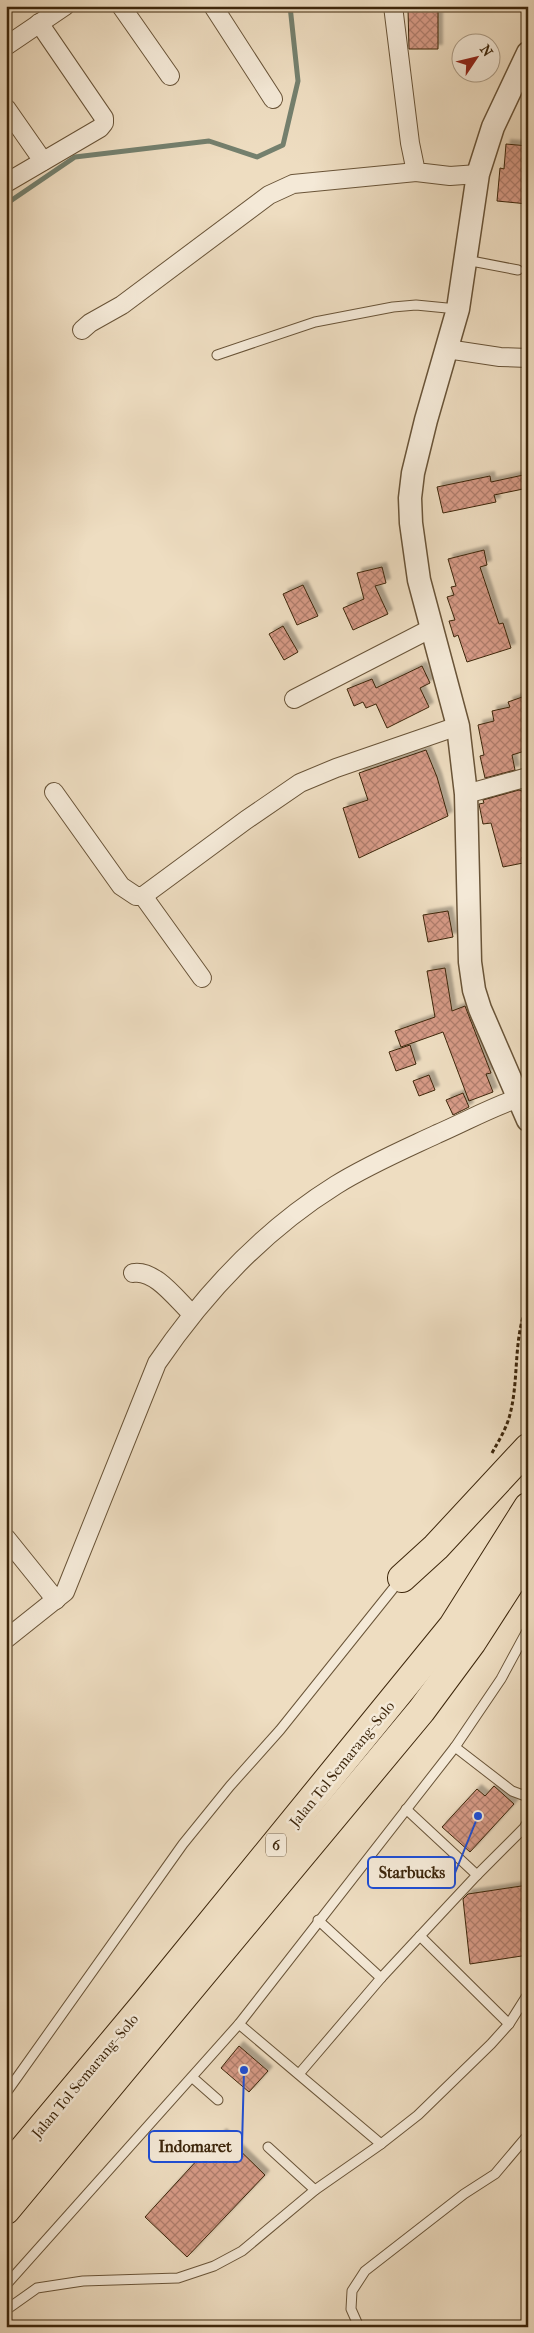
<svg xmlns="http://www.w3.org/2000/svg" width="534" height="2333" viewBox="0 0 534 2333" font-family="'IM FELL French Canon',serif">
<defs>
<pattern id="building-cross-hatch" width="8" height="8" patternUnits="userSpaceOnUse" patternTransform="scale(1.25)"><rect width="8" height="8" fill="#d69a86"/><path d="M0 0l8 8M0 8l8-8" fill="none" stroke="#af7d6c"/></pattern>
<filter id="shadow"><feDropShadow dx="4.5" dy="-4.5" stdDeviation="1" flood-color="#0004"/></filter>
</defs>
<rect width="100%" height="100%" fill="#eeddc1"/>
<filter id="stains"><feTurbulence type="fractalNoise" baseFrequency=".004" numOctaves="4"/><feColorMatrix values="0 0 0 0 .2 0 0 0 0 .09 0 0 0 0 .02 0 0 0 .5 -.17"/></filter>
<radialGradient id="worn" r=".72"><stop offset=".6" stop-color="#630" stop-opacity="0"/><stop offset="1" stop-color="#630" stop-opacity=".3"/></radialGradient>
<polygon fill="#b2c298" stroke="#787452" points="38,2325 130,2325 132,2327 34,2327"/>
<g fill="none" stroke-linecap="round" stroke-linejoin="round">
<polyline stroke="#74806e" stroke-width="5" points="6,204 75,157 209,141 257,157 283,145 298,81 290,6"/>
</g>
<g fill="url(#building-cross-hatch)" stroke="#3d260b" filter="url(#shadow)">
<polygon points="408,9 438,9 438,49 409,49"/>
<polygon points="506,144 528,146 528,204 497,201 500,168 504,169"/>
<polygon points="528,474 528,488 494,495 496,502 443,513 437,487 490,476 491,482"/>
<polygon points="484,550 487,565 480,567 499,624 503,623 511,648 467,662 458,635 454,637 449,621 455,620 447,597 454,595 451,587 456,586 448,559"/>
<polygon points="382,567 386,583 375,586 388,614 353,630 343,608 364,599 357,573"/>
<polygon points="303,585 318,616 297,625 283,594"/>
<polygon points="283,626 298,652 284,660 269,634"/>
<polygon points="422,666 430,683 420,688 429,707 387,728 376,704 366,708 363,702 354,706 347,689 372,679 376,688"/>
<polygon points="528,695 528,750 512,755 515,770 485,778 480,756 484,755 478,725 494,721 492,711 510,707 508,702"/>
<polygon points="426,750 437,777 448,816 359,858 343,808 368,800 359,773"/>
<polygon points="519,790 522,791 528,820 528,856 522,857 523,863 503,867 491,823 483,824 479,804 484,803 483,800"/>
<polygon points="448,911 453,937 428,942 423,915"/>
<polygon points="445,968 452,1011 465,1006 491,1073 486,1074 493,1092 469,1101 443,1032 401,1047 395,1031 435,1017 427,971"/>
<polygon points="410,1045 416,1064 396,1071 389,1052"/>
<polygon points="429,1075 435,1090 419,1096 413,1081"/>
<polygon points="463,1093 469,1107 453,1115 446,1100"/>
<polygon points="494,1786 514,1804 470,1852 442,1827 477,1789 485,1796"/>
<polygon points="528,1885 528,1955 470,1964 463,1899 468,1894"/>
<polygon points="239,2046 268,2071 249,2092 221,2068"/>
<polygon points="222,2133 265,2175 187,2257 145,2217"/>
</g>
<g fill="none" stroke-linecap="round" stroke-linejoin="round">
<g stroke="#695438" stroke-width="11">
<g id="service">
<polyline points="466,260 518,270"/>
<polyline points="217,355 315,322 393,307 416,305 457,309"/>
<polyline points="455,1747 512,1791 528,1797"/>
<polyline points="406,1809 477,1875 420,1936 509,2024"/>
<polyline points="477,1875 524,1828 528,1821"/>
<polyline points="318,1920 381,1978 420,1936"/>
<polyline points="239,2024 381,2144"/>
<polyline points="299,2074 381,1978"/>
<polyline points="193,2078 218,2100"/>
<polyline points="6,2093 183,1844 230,1786 280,1730 400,1580"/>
<polyline points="268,2147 315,2190"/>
<polyline points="6,2285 239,2024 455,1747 501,1679 528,1629"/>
<polyline points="6,2310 37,2288 83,2281 178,2278 214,2266 242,2251 315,2190 381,2144 418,2115 491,2044 509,2024 528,1994"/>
<polyline points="359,2327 351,2309 352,2291 365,2271 464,2194 495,2174 528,2135"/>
</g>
</g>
<g stroke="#695438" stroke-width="20">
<g id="minor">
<polyline points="121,6 170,76"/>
<polyline points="213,6 273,99"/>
<polyline points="393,6 410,143 416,172 450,176 478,174"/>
<polyline points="6,46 65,6"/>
<polyline points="6,108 43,161"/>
<polyline points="6,183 100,128 104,123 104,118 39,23"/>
<polyline points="82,330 90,323 122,305 269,195 293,184 416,172"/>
<polyline points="447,349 500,357 528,358"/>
<polyline points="294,699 432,628"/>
<polyline points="54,792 121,886 136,896 143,896 246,820 300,783 336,768 458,726"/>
<polyline points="466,794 528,777"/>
<polyline points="143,896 202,978"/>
<path d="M133 1273C155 1269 177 1300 192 1314"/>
<polyline points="6,1538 56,1600"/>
<path d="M6 1639 65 1592 157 1363C204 1294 264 1230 336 1185 368 1165 403 1150 437 1134 467 1121 497 1104 528 1095"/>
</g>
</g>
<g stroke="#695438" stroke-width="25">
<polyline id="tertiary" points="528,53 493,127 478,174 458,309 426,420 413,473 410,498 411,523 419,580 458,726 466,794 470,962 474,990 480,1009 528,1120"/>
</g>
<g stroke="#3d260b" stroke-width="30">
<g id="motorway">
<polyline points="402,1578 436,1547 528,1448"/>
<polyline points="6,2170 145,2004 453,1626 528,1507"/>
<polyline points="6,2210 421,1711 472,1642 528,1555"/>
</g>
</g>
<path stroke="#3d260b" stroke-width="3" stroke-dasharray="4 2.5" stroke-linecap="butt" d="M492 1453C498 1442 505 1431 509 1418 520 1380 512 1340 528 1303"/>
<use href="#service" stroke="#f4e9d7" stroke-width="9"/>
<use href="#minor" stroke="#f4e9d7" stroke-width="18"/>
<use href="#tertiary" stroke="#f4e9d7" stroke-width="22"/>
<use href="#motorway" stroke="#eeddc1" stroke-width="28"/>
</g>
<g text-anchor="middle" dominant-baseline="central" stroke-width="5" stroke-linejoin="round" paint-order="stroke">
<rect fill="#f4e9d7" stroke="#746048" stroke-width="1" x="266" y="1833.5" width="20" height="23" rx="4"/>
<g font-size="14" font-weight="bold" fill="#3d260b">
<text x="276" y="1845">6</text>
</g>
<g font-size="15" fill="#3d260b" stroke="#f4e9d7">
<text transform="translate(342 1764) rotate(-51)">Jalan Tol Semarang–Solo</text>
<text transform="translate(85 2076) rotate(-50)">Jalan Tol Semarang–Solo</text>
</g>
</g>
<path fill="none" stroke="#1d4ed8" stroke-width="2" d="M478 1816L455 1873M244 2070L242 2146"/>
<g fill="#1d4ed8" stroke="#f4e9d7" stroke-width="2">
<circle cx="478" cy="1816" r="5"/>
<circle cx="244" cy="2070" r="5"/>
</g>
<g fill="#f4e9d7" stroke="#1d4ed8" stroke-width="2">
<rect x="368" y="1857" width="87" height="31" rx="5"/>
<rect x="149" y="2131" width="93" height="31" rx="5"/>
</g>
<g font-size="16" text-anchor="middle" font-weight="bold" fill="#3d260b">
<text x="412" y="1878">Starbucks</text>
<text x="195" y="2152">Indomaret</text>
</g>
<rect width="534" height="2333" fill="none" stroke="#eeddc1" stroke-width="25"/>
<rect x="8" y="8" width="519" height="2318" fill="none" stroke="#3d260b" stroke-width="2.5"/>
<rect x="12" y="12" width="509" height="2308" fill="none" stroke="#3d260b"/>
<g transform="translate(476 58) rotate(55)"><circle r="24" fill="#f4e9d7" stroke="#ab9b85"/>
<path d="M0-4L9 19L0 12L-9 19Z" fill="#8f2418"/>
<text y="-8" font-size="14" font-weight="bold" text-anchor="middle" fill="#3d260b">N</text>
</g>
<rect width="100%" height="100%" filter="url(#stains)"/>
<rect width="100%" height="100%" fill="url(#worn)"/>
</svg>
